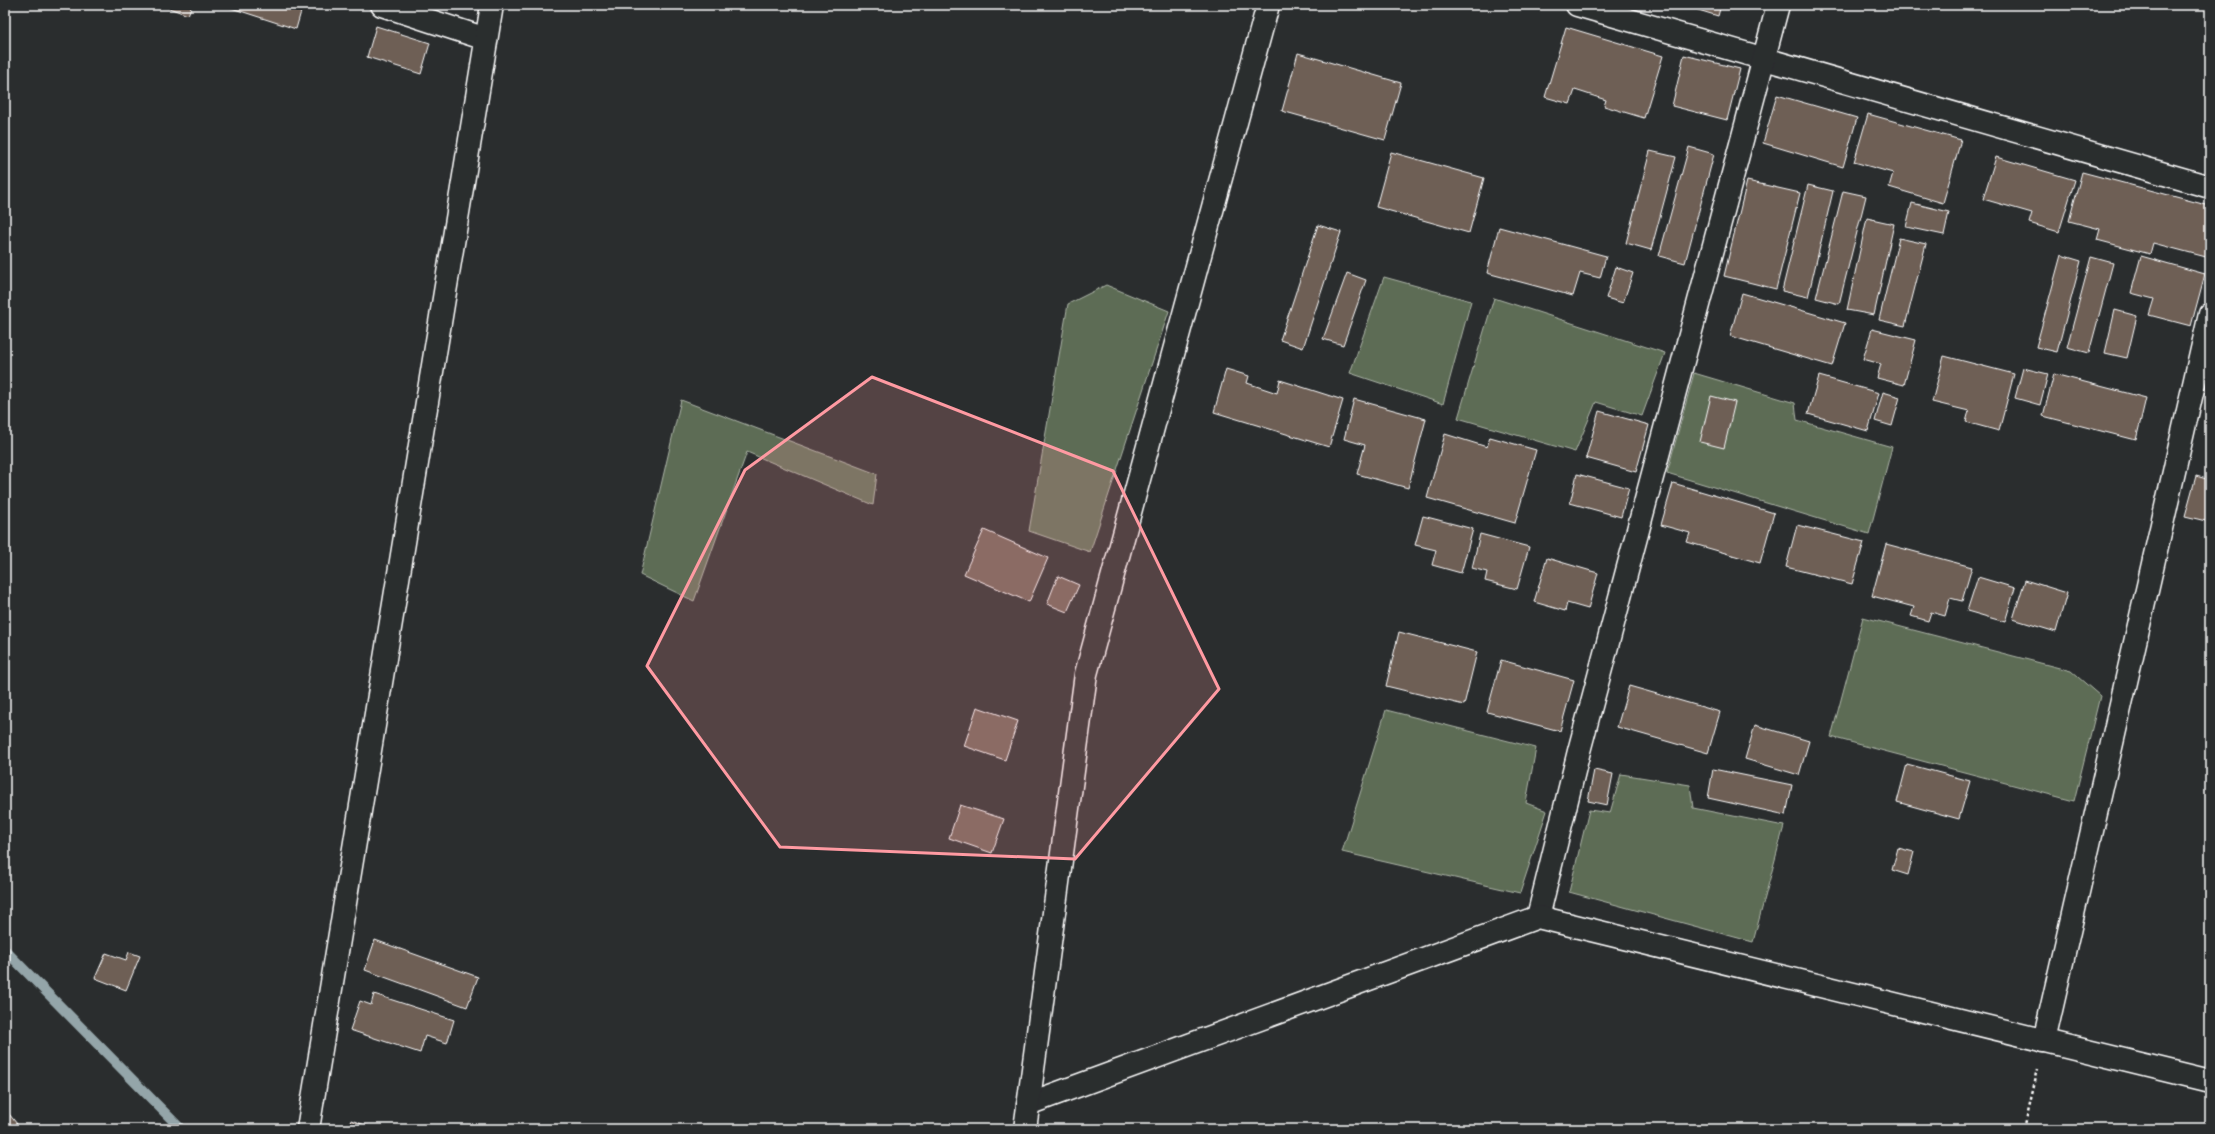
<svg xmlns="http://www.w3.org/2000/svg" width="2215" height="1134" viewBox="0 0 2215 1134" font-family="'Gochi Hand',sans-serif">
<rect width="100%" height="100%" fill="#2a2d2e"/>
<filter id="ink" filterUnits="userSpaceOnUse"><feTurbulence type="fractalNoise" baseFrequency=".025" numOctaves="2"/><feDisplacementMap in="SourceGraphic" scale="8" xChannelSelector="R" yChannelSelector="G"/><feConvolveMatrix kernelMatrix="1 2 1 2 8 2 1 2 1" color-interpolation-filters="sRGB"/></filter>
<g filter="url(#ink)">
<g fill="#5d6c54" stroke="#aeb6aa">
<polygon points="1384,277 1471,301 1443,404 1350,373"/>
<polygon points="1106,285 1169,311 1090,552 1029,531 1068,304"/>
<polygon points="1494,298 1665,353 1642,416 1596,402 1575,452 1458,418"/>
<polygon points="1694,373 1795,403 1797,420 1892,447 1869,534 1667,473"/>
<polygon points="681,400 877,474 873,505 747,452 694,601 640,575"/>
<polygon points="1863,617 2071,671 2100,696 2074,801 1831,737"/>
<polygon points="1386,710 1536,748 1526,803 1547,811 1520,893 1342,852"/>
<polygon points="1621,774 1690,785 1693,808 1784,826 1753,942 1569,892 1589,810 1610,813"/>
</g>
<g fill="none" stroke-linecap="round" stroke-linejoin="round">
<polyline stroke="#94a5a9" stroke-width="10" points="5,950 181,1129"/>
</g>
<g fill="#6e5e55" stroke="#fff">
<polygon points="170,5 192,5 188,15 169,8"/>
<polygon points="222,5 292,5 302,8 296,29"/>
<polygon points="1696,5 1721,5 1718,16 1695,9"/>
<polygon points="376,26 430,43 421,74 367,57"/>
<polygon points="1566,27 1663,56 1644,118 1604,106 1606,100 1575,90 1570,104 1545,97"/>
<polygon points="1298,53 1401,83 1385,140 1282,111"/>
<polygon points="1684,55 1740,69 1727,120 1672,106"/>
<polygon points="1777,95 1857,118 1843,167 1763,143"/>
<polygon points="1868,114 1961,140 1943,203 1889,187 1893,173 1854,162"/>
<polygon points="1689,147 1714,154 1685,263 1659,256"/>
<polygon points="1650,151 1676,157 1651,250 1626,243"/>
<polygon points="1391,152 1484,178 1469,233 1376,207"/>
<polygon points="1996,157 2075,180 2059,232 2029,223 2032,213 1983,199"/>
<polygon points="2082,172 2210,206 2210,242 2206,257 2153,243 2150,254 2097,240 2100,229 2069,221"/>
<polygon points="1747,181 1800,193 1776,289 1724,276"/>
<polygon points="1808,185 1833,191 1808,297 1782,291"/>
<polygon points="1843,191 1866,196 1839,304 1816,298"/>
<polygon points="1912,203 1949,212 1944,235 1906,227"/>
<polygon points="1867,218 1894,224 1874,315 1847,310"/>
<polygon points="1318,225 1341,232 1303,348 1280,340"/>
<polygon points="1499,227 1606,256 1600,278 1580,273 1573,296 1487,273"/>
<polygon points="1899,238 1926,244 1905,326 1879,320"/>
<polygon points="2061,255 2081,261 2057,352 2036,347"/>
<polygon points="2141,256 2205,274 2191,326 2149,315 2154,299 2131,293"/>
<polygon points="2091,257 2113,263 2089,353 2067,347"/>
<polygon points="1616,267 1633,273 1623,303 1606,298"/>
<polygon points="1347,273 1366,280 1343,345 1323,339"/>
<polygon points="1742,293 1845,323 1832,366 1730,336"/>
<polygon points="2115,310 2137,316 2127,358 2105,353"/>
<polygon points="1872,329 1916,340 1904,385 1877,378 1881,364 1863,359"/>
<polygon points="1944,356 2014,374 1999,431 1966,422 1969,411 1932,402"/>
<polygon points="2023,368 2048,374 2040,405 2015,398"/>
<polygon points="1226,369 1249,376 1247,383 1277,393 1280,380 1343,400 1329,447 1214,412"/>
<polygon points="2054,374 2146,398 2136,440 2043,416"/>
<polygon points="1819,376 1879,393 1868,431 1808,414"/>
<polygon points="1883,392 1900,397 1892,426 1875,421"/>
<polygon points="1711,396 1735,402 1724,448 1700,442"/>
<polygon points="1354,399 1426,419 1408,488 1357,474 1365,445 1344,439"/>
<polygon points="1599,411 1649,425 1636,472 1586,458"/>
<polygon points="1445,434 1487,447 1490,437 1536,450 1515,523 1427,498"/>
<polygon points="1577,474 1629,488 1621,517 1570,503"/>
<polygon points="2196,476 2210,480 2210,522 2185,516"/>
<polygon points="1673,483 1774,513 1760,563 1687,542 1690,533 1661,525"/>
<polygon points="1423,516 1473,529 1461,573 1432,565 1436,550 1415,545"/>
<polygon points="1797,525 1864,542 1852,584 1786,567"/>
<polygon points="984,530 1048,558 1029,602 964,574"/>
<polygon points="1480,534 1529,547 1517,589 1485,581 1487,572 1472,568"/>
<polygon points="1886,544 1972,567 1962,601 1950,598 1945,616 1931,612 1928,621 1911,616 1914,607 1872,596"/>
<polygon points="1547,558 1598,573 1588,609 1567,603 1565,611 1534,602"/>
<polygon points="1058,576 1079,585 1067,612 1047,604"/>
<polygon points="1978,577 2015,588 2005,622 1967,611"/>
<polygon points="2025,580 2067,593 2056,632 2013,619"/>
<polygon points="1399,632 1477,652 1464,705 1386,686"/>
<polygon points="1501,660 1574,680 1560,731 1487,712"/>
<polygon points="1629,686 1720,712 1708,753 1617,727"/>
<polygon points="977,707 1018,721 1005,760 964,746"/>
<polygon points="1755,725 1809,741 1799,775 1745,759"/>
<polygon points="1907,764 1970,781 1959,819 1897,802"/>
<polygon points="1713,769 1792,785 1786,815 1708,798"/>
<polygon points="1594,770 1613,774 1607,805 1588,801"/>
<polygon points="960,805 1004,819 992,853 949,838"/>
<polygon points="1898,848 1914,852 1908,875 1892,870"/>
<polygon points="375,940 478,977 467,1007 365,970"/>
<polygon points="129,952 140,956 126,990 95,978 106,953 126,960"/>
<polygon points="374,994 454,1020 447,1043 425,1036 420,1053 350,1030 360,1001 371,1005"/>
<polygon points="5,1109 21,1129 5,1129"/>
<polygon points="351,1120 376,1129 348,1129"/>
</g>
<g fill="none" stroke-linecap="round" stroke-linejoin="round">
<g stroke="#fff" stroke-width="25">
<g id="minor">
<polyline points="382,5 486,39"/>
<polyline points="1577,5 2210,187"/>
<polyline points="1538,917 1579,751 1778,5"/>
<polyline points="2044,1041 2210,314"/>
<polyline points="1028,1104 1538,917 2210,1081"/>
<polyline points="308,1129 492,5"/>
<polyline points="1025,1129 1086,674 1268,5"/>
</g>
</g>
<polyline stroke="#fff" stroke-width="2.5" stroke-dasharray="3 3" stroke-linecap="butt" points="2024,1129 2038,1069"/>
<use href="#minor" stroke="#2a2d2e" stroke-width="22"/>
</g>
</g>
<path fill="#ff9aa2" fill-opacity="0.2" stroke="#ff9aa2" stroke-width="3" stroke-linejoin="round" d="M872 377 1113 471 1219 689 1075 859 780 847 647 666 745 470Z"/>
<rect width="2215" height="1134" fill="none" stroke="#2a2d2e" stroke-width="20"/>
<rect x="10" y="10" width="2195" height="1114" fill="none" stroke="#fff" stroke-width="1.5" filter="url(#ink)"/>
</svg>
